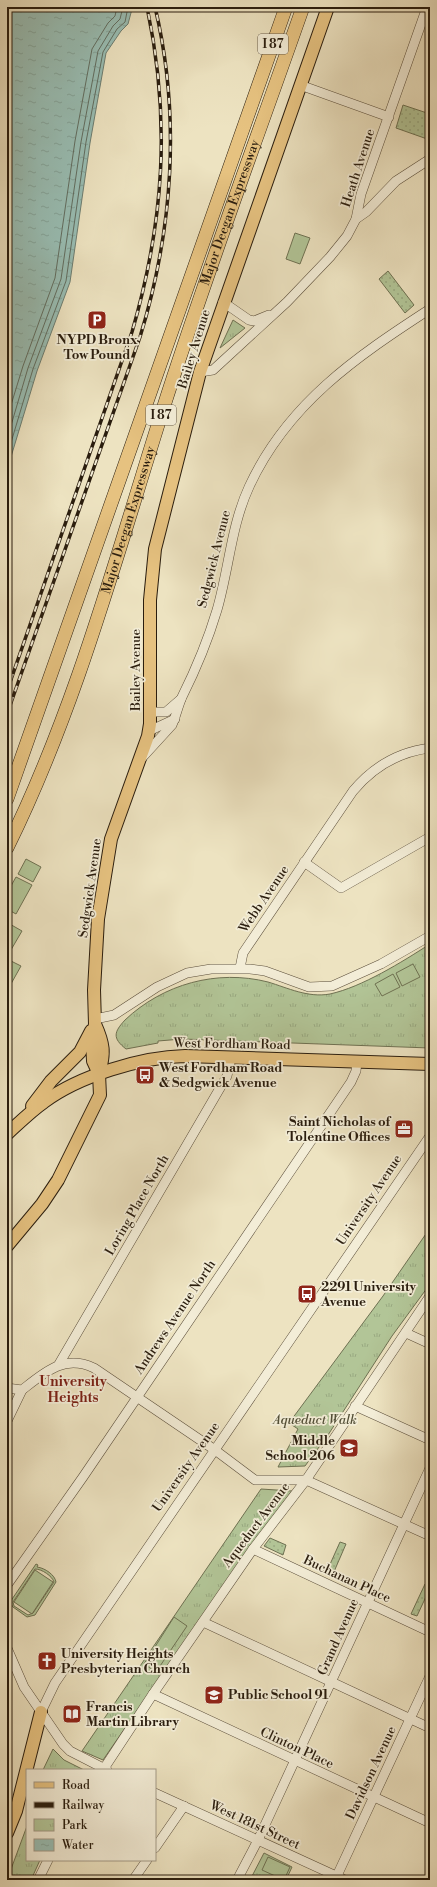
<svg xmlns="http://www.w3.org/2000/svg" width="437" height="1887" viewBox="0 0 437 1887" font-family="'Libre Bodoni',serif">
<defs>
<pattern id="grass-dots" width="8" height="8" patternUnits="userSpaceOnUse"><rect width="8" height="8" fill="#b2c597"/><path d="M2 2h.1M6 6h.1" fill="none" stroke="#99a981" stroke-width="1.8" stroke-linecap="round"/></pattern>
<pattern id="park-tufts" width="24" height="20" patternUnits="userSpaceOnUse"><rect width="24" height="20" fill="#b2c597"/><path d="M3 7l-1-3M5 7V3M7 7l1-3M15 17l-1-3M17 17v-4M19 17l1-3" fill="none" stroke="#99a981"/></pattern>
<pattern id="water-ripples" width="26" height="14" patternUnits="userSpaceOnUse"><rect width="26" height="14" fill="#99beb4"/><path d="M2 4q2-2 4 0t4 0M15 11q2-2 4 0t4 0" fill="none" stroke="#84a39a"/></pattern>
</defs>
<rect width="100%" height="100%" fill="#ede3c1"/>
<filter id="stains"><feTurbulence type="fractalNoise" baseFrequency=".005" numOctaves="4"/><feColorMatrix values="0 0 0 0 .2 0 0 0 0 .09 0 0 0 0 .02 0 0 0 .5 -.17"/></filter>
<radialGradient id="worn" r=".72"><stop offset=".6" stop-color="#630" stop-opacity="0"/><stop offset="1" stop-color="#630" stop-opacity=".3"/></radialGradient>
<g fill="url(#grass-dots)" stroke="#6e7152">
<polygon points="403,105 430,114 430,140 396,128"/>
<polygon points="388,271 414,305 405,313 379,279"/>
<polygon points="270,1538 286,1545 283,1555 264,1546"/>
<polygon points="340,1542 346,1544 333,1574 327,1571"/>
<polygon points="425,1584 430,1586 430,1588 417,1616 411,1614"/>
</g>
<g fill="url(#park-tufts)" stroke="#6e7152">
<polygon points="233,320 245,328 220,348"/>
<path d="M430 944V1048L182 1039 158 1041V1043L126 1049C112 1038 114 1032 125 1020 163 984 217 969 268 982 288 988 308 998 330 994 362 987 402 962 430 944Z"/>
<polygon points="430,1228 430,1284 392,1336 328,1435 305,1466 278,1467 298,1429 289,1423 383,1296"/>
<polygon points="261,1489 292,1491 249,1548 103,1760 82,1751"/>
<polygon points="53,1749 64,1760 84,1770 43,1770"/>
<polygon points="27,1826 27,1860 40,1860 31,1880 7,1880"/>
<polygon points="264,1853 292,1867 286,1880 250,1880"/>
</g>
<g fill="#b2c597" stroke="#6e7152" fill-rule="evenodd">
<polygon points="295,233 310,238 300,264 286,259"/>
<polygon points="26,859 41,867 33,882 18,874"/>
<polygon points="16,877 32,885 16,914 7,909 7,893"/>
<polygon points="8,923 22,931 8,955 7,955"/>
<polygon points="7,959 21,966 7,991"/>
<polygon points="413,964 420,977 402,986 396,973"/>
<polygon points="393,974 400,987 382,996 375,984"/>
<path d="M36 1564 38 1565 37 1567C45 1568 55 1575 56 1582L35 1615 27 1617 13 1607 11 1604 10 1606 8 1605ZM35 1569C42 1569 52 1576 54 1582L33 1613 28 1615 14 1606 13 1602Z"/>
<polygon points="35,1570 53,1582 32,1614 14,1602"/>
<polygon points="174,1617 187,1626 156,1672 144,1664"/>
<polygon points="268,1857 290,1867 284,1880 262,1870"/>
</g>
<polygon fill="url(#water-ripples)" stroke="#6d7e72" points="7,7 132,7 132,9 128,24 121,31 106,53 90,143 70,282 37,371 7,470"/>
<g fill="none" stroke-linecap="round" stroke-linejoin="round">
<g stroke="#626e61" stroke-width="1">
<polyline points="7,418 23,366 55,278 75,141 92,49 108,23 115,16 117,7"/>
<polyline points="7,439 28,368 61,279 81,142 98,51 113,26 120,19 123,7"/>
<polyline points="7,456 33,369 66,281 86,142 103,52 117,29 125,22 128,7"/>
</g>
<g stroke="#5b4e3b" stroke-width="10">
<g id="minor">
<polyline points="300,85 389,117"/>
<polyline points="356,219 366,212 396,181 430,159"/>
<polyline points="223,302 249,320 254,321 269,315"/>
<polyline points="200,372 213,370 287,302 330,257 347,236 356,219 361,194 427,7"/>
<polyline points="151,712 166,712 181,699"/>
<polyline points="149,731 175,719"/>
<path d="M140 760 172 725C176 716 178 706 182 697 196 669 208 640 217 610 229 569 231 526 249 487 287 404 356 357 430 309"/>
<polyline points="304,862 341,888 430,837"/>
<path d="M240 968 243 953 353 791C373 767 398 752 430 748"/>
<polyline points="95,1019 114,1015 157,987 187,973 211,969 250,969 265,971 309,987 332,986 381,964 430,936"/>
<polyline points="406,1333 430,1344"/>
<polyline points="59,1364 227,1076 231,1057"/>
<path d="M7 1388 22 1390C45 1372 64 1354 94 1368L215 1450 255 1480H306L430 1536"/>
<polyline points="355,1406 430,1440"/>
<polyline points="7,1421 22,1390"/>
<polyline points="253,1549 430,1632"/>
<polyline points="7,1585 83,1477 351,1082 356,1071 357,1061"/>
<polyline points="203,1622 430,1728"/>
<polyline points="7,1648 24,1687 63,1744 70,1751 107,1770"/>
<polyline points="153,1694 430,1823"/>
<polyline points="41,1712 55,1683 430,1136"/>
<polyline points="103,1770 153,1694 253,1549 306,1480 430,1296"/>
<polyline points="155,1793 345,1880"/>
<polyline points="155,1848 184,1806"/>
<polyline points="38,1880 48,1860"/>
<polyline points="133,1880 147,1860"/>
<polyline points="237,1880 258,1840 430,1468"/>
<polyline points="335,1880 430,1676"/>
</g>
</g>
<g stroke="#2a1d0e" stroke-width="14">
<g id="major">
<path d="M95 1024C104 1044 105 1053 99 1074"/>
<polyline points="32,1106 51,1081 80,1052 91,1031"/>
<path d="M7 1134C19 1123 31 1111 44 1102 79 1076 141 1057 185 1056L430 1064"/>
<polyline points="7,1246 42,1204 58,1180 100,1095 99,1074 93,1061 92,1041 95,1024 94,990 98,919 111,839 148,736 150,724 150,600 155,549 200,372 328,7"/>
<polyline points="7,1833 16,1811 41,1712"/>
</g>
</g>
<g stroke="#2a1d0e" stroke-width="14">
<g id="highway">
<polyline points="7,799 286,7"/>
<path id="s1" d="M7 848C76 708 116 557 163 409 206 274 256 141 303 7"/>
</g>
</g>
<use href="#minor" stroke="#f3edd7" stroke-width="9"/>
<use href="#major" stroke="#e6c280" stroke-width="12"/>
<use href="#highway" stroke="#e6c280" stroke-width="13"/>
<g stroke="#2a1d0e" stroke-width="3.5">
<g id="rail">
<path d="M7 691 132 332C164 222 171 120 147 7"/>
<path d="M7 714 140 337C173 230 181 116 155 7"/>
</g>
</g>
<use href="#rail" stroke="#f3edd7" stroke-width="2" stroke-dasharray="6" stroke-linecap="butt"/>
</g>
<defs>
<g id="parking-square" transform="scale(1)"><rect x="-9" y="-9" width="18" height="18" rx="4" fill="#8f2418" stroke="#f3edd7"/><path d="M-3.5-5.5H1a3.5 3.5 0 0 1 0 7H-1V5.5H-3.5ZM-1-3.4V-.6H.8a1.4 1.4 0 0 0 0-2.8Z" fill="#fff"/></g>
<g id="bus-square" transform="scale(1)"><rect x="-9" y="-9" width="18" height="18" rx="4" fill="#8f2418" stroke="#f3edd7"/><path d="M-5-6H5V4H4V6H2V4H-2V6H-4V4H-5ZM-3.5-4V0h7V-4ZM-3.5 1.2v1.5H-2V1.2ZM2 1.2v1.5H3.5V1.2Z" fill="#fff"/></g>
<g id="office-square" transform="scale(1)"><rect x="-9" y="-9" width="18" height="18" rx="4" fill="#8f2418" stroke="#f3edd7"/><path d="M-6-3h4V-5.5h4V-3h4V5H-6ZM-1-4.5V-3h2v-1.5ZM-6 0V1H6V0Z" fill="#fff"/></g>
<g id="school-square" transform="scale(1)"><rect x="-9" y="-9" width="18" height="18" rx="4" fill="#8f2418" stroke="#f3edd7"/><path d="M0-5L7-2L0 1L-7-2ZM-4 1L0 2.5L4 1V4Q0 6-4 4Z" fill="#fff"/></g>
<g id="church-square" transform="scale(1)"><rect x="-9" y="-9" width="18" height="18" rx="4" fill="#8f2418" stroke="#f3edd7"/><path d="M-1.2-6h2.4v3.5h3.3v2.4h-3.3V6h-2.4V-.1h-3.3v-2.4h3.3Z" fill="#fff"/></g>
<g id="library-square" transform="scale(1)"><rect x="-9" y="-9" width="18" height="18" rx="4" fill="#8f2418" stroke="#f3edd7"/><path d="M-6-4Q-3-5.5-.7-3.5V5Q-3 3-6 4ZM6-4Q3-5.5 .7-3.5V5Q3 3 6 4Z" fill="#fff"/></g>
</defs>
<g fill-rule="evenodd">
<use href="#parking-square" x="97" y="320"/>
<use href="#bus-square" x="145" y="1075"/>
<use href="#office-square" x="404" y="1129"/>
<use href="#bus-square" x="307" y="1294"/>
<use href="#school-square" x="349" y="1448"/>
<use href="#church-square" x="47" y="1661"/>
<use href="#school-square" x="214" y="1695"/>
<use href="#library-square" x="72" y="1714"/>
</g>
<g text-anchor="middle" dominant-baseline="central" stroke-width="3.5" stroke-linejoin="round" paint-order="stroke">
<g fill="#f3edd7" stroke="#665b4a" stroke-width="1">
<rect x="258" y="34" width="30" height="20" rx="3"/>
<rect x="146" y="405" width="30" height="20" rx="3"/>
</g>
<g font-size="12" font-weight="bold" fill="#2a1d0e">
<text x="273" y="44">I 87</text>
<text x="161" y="415">I 87</text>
</g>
<g font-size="13" fill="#2a1d0e" stroke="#f3edd7">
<text transform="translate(358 168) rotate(-72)">Heath Avenue</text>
<text stroke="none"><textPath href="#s1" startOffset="674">Major Deegan Expressway</textPath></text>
<text transform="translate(194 349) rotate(-73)">Bailey Avenue</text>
<text stroke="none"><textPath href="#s1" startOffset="350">Major Deegan Expressway</textPath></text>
<text transform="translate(214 559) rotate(-76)">Sedgwick Avenue</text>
<text transform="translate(136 670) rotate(-90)">Bailey Avenue</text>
<text transform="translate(90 888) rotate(-82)">Sedgwick Avenue</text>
<text transform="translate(264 899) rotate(-56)">Webb Avenue</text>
<text transform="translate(232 1044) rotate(1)">West Fordham Road</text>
<text transform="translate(369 1200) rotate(-56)">University Avenue</text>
<text transform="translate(137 1205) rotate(-60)">Loring Place North</text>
<text transform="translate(175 1317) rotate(-56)">Andrews Avenue North</text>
<text transform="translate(186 1467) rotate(-55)">University Avenue</text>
<text transform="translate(256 1525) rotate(-53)">Aqueduct Avenue</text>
<text transform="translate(347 1579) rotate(25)">Buchanan Place</text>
<text transform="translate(338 1637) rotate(-66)">Grand Avenue</text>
<text transform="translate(297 1748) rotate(25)">Clinton Place</text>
<text transform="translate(371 1773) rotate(-65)">Davidson Avenue</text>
<text transform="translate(255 1825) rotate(25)">West 181st Street</text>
</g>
<g font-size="13" font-weight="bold" fill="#2a1d0e" stroke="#f3edd7" text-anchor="start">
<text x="97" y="340" text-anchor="middle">NYPD Bronx<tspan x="97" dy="15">Tow Pound</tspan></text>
<text x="159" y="1068">West Fordham Road<tspan x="159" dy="15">&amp; Sedgwick Avenue</tspan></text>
<text x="390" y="1122" text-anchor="end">Saint Nicholas of<tspan x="390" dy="15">Tolentine Offices</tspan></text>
<text x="321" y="1287">2291 University<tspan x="321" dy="15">Avenue</tspan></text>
<text x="335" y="1441" text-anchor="end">Middle<tspan x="335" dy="15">School 206</tspan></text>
<text x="61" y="1654">University Heights<tspan x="61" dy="15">Presbyterian Church</tspan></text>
<text x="228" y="1695">Public School 91</text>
<text x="86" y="1707">Francis<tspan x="86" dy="15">Martin Library</tspan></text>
</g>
<g font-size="13" font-style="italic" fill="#534f37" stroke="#f3edd7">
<text x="315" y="1420">Aqueduct Walk</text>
</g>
<g font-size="14" font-weight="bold" fill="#7a1f14" stroke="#f3edd7">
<text x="73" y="1382">University<tspan x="73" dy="16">Heights</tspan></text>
</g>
</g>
<rect width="437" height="1887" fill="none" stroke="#ede3c1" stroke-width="24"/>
<rect x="8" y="8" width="421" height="1871" fill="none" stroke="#2a1d0e" stroke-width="2"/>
<rect x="12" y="12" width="413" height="1863" fill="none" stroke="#2a1d0e"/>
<rect x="26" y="1769" width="130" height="92" fill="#f3edd7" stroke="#a39a87"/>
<rect x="34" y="1782" width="20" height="6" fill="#e6c280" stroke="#a39a87"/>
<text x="62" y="1789" font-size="12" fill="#2a1d0e">Road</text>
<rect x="34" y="1802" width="20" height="6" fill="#2a1d0e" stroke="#a39a87"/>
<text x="62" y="1809" font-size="12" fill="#2a1d0e">Railway</text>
<rect x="34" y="1819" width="20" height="12" fill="url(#park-tufts)" stroke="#a39a87"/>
<text x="62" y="1829" font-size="12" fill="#2a1d0e">Park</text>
<rect x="34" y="1839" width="20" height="12" fill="url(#water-ripples)" stroke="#a39a87"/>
<text x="62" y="1849" font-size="12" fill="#2a1d0e">Water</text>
<rect width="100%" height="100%" filter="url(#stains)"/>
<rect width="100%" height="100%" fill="url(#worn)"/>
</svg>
